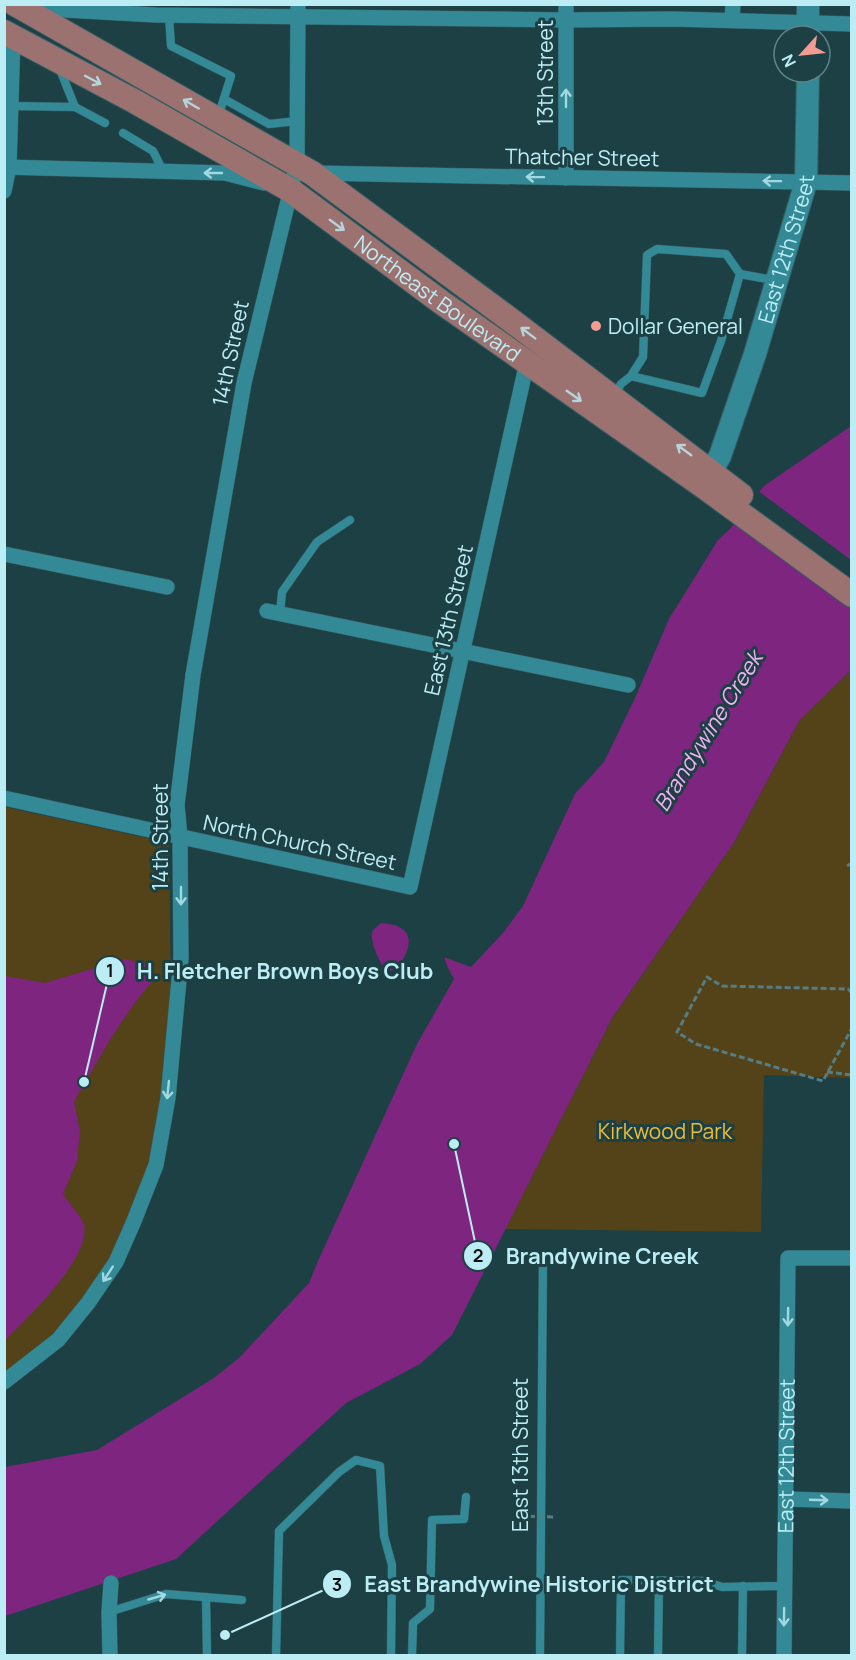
<svg xmlns="http://www.w3.org/2000/svg" width="856" height="1660" viewBox="0 0 856 1660" font-family="Manrope,sans-serif">
<rect width="100%" height="100%" fill="#1d4045"/>
<g fill="#544319">
<polygon points="851,670 851,1078 764,1075 761,1232 505,1229 612,1018 735,841 799,721"/>
<polygon points="5,807 169,843 171,1005 157,1159 105,1278 55,1335 5,1372"/>
</g>
<g fill="#7e257f">
<polygon points="851,426 851,670 799,721 735,841 612,1018 452,1335 420,1364 346,1403 176,1559 5,1616 5,1467 97,1450 214,1378 240,1357 309,1283 318,1261 417,1044 454,979 448,968 444,957 471,967 503,933 523,906 575,794 604,762 636,696 669,619 718,540 729,530 764,486"/>
<path d="M381 923C390 924 402 925 407 934 414 946 399 971 387 972 381 965 368 940 373 930 374 929 380 924 381 923Z"/>
<path d="M125 959 145 964 153 980C121 1018 98 1059 74 1102L80 1131 77 1161 63 1194C68 1202 82 1217 84 1225 91 1258 27 1318 5 1340V976L45 983Z"/>
</g>
<polygon fill="#1d4045" points="757,490 851,560 851,609 732,521"/>
<g fill="none" stroke-linecap="round" stroke-linejoin="round">
<g stroke="#355e64" stroke-width="9">
<g id="lane">
<polyline points="169,16 171,46 231,76 218,117"/>
<polyline points="59,67 75,107 105,123"/>
<polyline points="224,99 269,124 297,121"/>
<polyline points="11,106 75,107"/>
<polyline points="123,133 153,151 163,171"/>
<polyline points="631,376 643,357 647,255 657,249 726,254 740,274"/>
<polyline points="615,394 621,384 631,376 702,393 721,341 740,274 773,280"/>
<polyline points="280,614 282,592 317,542 350,520"/>
<polyline points="206,1597 207,1656"/>
<polyline points="109,1612 166,1594 242,1600"/>
<polyline points="276,1656 279,1531 339,1472 356,1460 380,1466 384,1536 392,1565 391,1656"/>
<polyline points="412,1656 413,1623 430,1609 432,1520 464,1519 466,1497"/>
<polyline points="540,1656 543,1255"/>
<polyline points="620,1656 621,1580 704,1581 722,1587 785,1586"/>
<polyline points="658,1656 659,1581"/>
<polyline points="742,1656 743,1586"/>
</g>
</g>
<g stroke="#355e64" stroke-width="16">
<g id="street">
<polyline points="566,4 566,178"/>
<polyline points="29,8 156,15 566,20 672,19 852,24"/>
<polyline points="732,20 733,4"/>
<polyline points="4,167 225,173 264,183"/>
<polyline points="315,173 852,183"/>
<polyline points="4,191 9,167 13,37"/>
<polyline points="4,554 167,587"/>
<polyline points="267,611 628,685"/>
<polyline points="4,798 410,887 527,362"/>
<polyline points="4,1382 58,1340 88,1303 116,1262 134,1221 156,1165 168,1098 181,958 180,837 177,805 193,675 244,383 297,164 298,4"/>
<polyline points="786,1499 852,1501"/>
<polyline points="110,1656 109,1612 111,1583"/>
<path id="s1" d="M784 1656 788 1258H852"/>
</g>
</g>
<g stroke="#355e64" stroke-width="24">
<g id="secondary">
<polyline points="808,36 808,4"/>
<path id="s2" d="M703 486 720 456 755 354 806 182 808 72"/>
</g>
</g>
<g stroke="#355e64" stroke-width="26">
<g id="primary">
<polyline points="15,4 312,173 508,318 741,495"/>
<path id="s3" d="M4 32 134 101 290 190 441 302 703 486 852 595"/>
</g>
</g>
<g stroke="#557d83" stroke-width="3" stroke-dasharray="6 3" stroke-linecap="butt">
<polyline points="847,866 852,863"/>
<polyline points="852,993 848,989 722,986 707,977 677,1032 696,1044 823,1081 852,1028"/>
<polyline points="827,1072 852,1075"/>
</g>
<use href="#lane" stroke="#338995" stroke-width="8"/>
<use href="#street" stroke="#338995" stroke-width="15"/>
<use href="#secondary" stroke="#338995" stroke-width="22"/>
<use href="#primary" stroke="#9c7270" stroke-width="24"/>
<polyline stroke="#557d83" stroke-width="3" stroke-dasharray="6 3" stroke-linecap="butt" points="520,1516 553,1517"/>
</g>
<defs><path id="oneway-shaft" d="M-6 0H5M1.5-3L5.5 0L1.5 3" fill="none" stroke-width="1.6" stroke-linecap="round" stroke-linejoin="round" transform="scale(1.5)"/></defs>
<g stroke="#b6d4da">
<use href="#oneway-shaft" transform="translate(93 80) rotate(28)"/>
<use href="#oneway-shaft" transform="translate(191 104) rotate(-150)"/>
<use href="#oneway-shaft" transform="translate(337 225) rotate(36)"/>
<use href="#oneway-shaft" transform="translate(528 333) rotate(-143)"/>
<use href="#oneway-shaft" transform="translate(574 396) rotate(35)"/>
<use href="#oneway-shaft" transform="translate(684 450) rotate(-144)"/>
</g>
<g stroke="#a1d9e2">
<use href="#oneway-shaft" transform="translate(566 98) rotate(-90)"/>
<use href="#oneway-shaft" transform="translate(213 173) rotate(-180)"/>
<use href="#oneway-shaft" transform="translate(535 177) rotate(-179)"/>
<use href="#oneway-shaft" transform="translate(772 181) rotate(-179)"/>
<use href="#oneway-shaft" transform="translate(181 896) rotate(90)"/>
<use href="#oneway-shaft" transform="translate(168 1090) rotate(96)"/>
<use href="#oneway-shaft" transform="translate(108 1274) rotate(123)"/>
<use href="#oneway-shaft" transform="translate(788 1317) rotate(91)"/>
<use href="#oneway-shaft" transform="translate(819 1500) rotate(2)"/>
<use href="#oneway-shaft" transform="translate(157 1597) rotate(-16)"/>
<use href="#oneway-shaft" transform="translate(784 1617) rotate(91)"/>
</g>
<circle fill="#f59c92" stroke="#1d4045" stroke-width="2" cx="596" cy="326" r="6"/>
<g text-anchor="middle" dominant-baseline="central" stroke-width="6" stroke-linejoin="round" paint-order="stroke">
<g font-size="21" fill="#bcedf5" stroke="#1d4045">
<text transform="translate(545 73) rotate(-90)">13th Street</text>
<text transform="translate(582 157) rotate(1)">Thatcher Street</text>
<text stroke="none"><textPath href="#s2" startOffset="252">East 12th Street</textPath></text>
<text stroke="none"><textPath href="#s3" startOffset="510">Northeast Boulevard</textPath></text>
<text transform="translate(230 353) rotate(-78)">14th Street</text>
<text transform="translate(448 620) rotate(-77)">East 13th Street</text>
<text transform="translate(160 837) rotate(-90)">14th Street</text>
<text transform="translate(300 842) rotate(12)">North Church Street</text>
<text transform="translate(520 1455) rotate(-90)">East 13th Street</text>
<text stroke="none"><textPath href="#s1" startOffset="200">East 12th Street</textPath></text>
</g>
<g font-size="21" fill="#bcedf5" stroke="#1d4045" text-anchor="start">
<text x="608" y="326">Dollar General</text>
</g>
<g font-size="21" fill="#efbd32" stroke="#1d4045">
<text x="665" y="1131">Kirkwood Park</text>
</g>
<g font-size="22" font-style="italic" fill="#f3b0f2" stroke="#1d4045">
<text transform="translate(708 731) rotate(-58)">Brandywine Creek</text>
</g>
</g>
<path fill="none" stroke="#bcedf5" stroke-width="2" d="M84 1082L110 971M454 1144L478 1256M225 1635L337 1584"/>
<g fill="#bcedf5" stroke="#1d4045" stroke-width="2">
<circle cx="84" cy="1082" r="6"/>
<circle cx="454" cy="1144" r="6"/>
<circle cx="225" cy="1635" r="6"/>
<circle cx="110" cy="971" r="15"/>
<circle cx="478" cy="1256" r="15"/>
<circle cx="337" cy="1584" r="15"/>
</g>
<g font-size="18" text-anchor="middle" font-weight="bold" fill="#111">
<text x="110" y="977">1</text>
<text x="478" y="1262">2</text>
<text x="337" y="1591">3</text>
</g>
<g font-size="22" text-anchor="middle" font-weight="bold" fill="#bcedf5" stroke="#1d4045" stroke-width="6" stroke-linejoin="round" paint-order="stroke">
<text x="285" y="979">H. Fletcher Brown Boys Club</text>
<text x="602" y="1264">Brandywine Creek</text>
<text x="539" y="1592">East Brandywine Historic District</text>
</g>
<rect width="856" height="1660" fill="none" stroke="#bcedf5" stroke-width="12"/>
<g transform="translate(802 54) rotate(243)"><circle r="28" fill="#1d4045" stroke="#5d858b" stroke-width="1.5"/>
<path d="M0-4.5L10 22L0 15L-10 22Z" fill="#f59c92"/>
<text y="-9" font-size="16" font-weight="bold" text-anchor="middle" fill="#bcedf5">N</text>
</g>
</svg>
